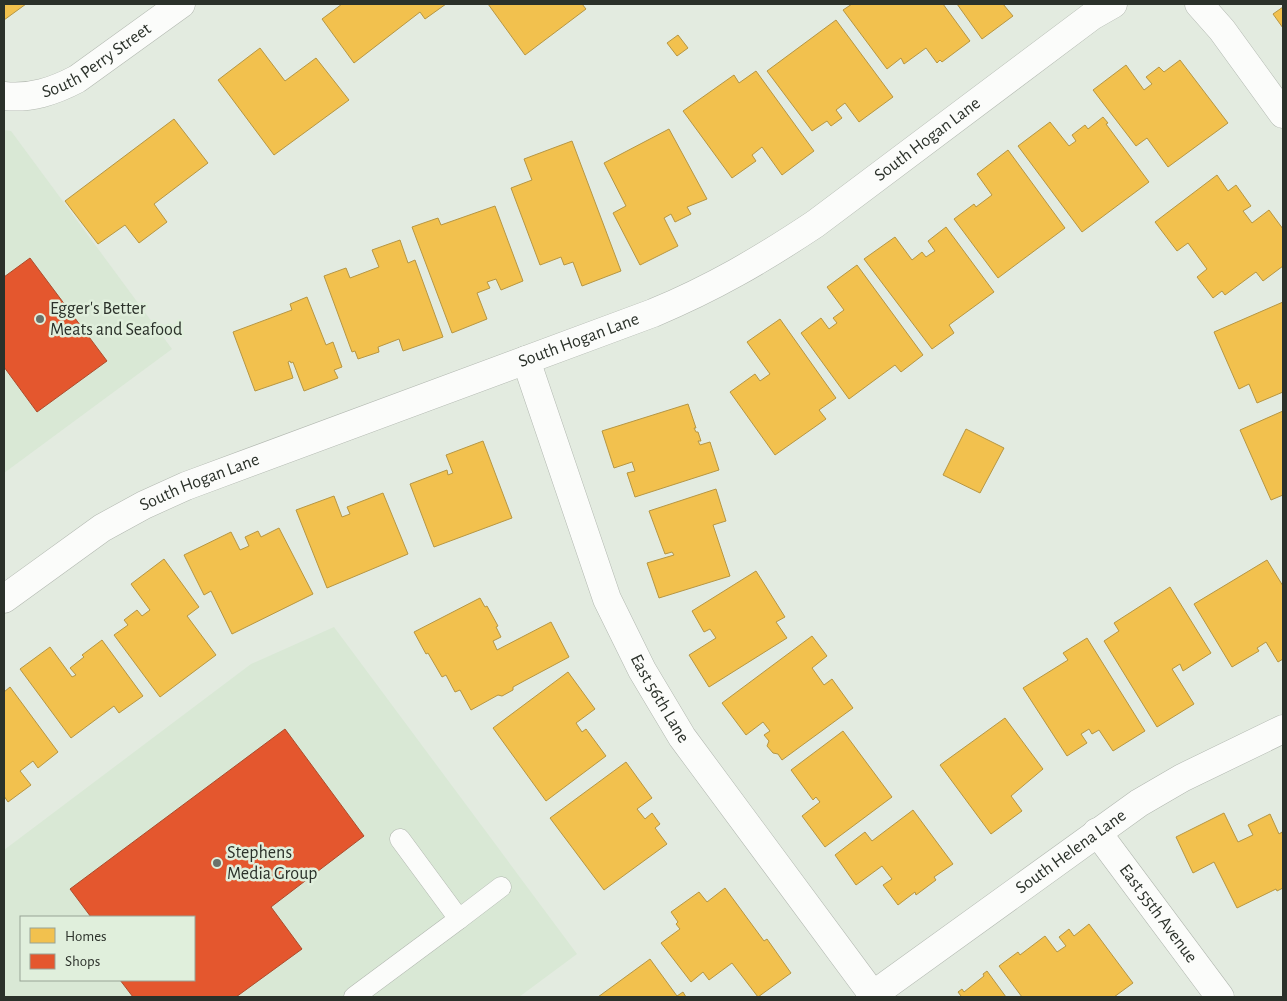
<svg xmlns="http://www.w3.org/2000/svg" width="1287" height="1001" viewBox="0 0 1287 1001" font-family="'Alegreya Sans',sans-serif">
<rect width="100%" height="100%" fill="#e3ebe0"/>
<g fill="#d9e8d5" fill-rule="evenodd">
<polygon points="4,130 11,131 172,349 4,473"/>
<path d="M334 627 577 954 519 997H4V850L251 664ZM21 917H194V980H21Z"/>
</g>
<g fill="#f2c14e" stroke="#b69643">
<polygon points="4,4 26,4 4,20"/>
<polygon points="342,4 446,4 425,19 420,12 354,63 322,19"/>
<polygon points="488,4 582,4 586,9 525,55"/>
<polygon points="852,4 943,4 970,41 942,62 940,60 937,63 926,48 904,64 901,58 887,69 843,10"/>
<polygon points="957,4 1003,4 1013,16 982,39"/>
<polygon points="1283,7 1283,28 1273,14"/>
<polygon points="836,20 893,97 859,122 845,103 836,110 842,118 831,126 827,121 812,131 767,71"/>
<polygon points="678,35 688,48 677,56 667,43"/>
<polygon points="260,48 285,81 316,58 349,100 274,155 218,80"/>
<polygon points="1180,60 1228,123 1168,167 1147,138 1136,146 1093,90 1126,65 1144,90 1152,84 1146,77 1159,67 1164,72"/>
<polygon points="756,71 814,151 782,175 762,147 752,155 756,161 732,178 683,111 734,75 739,83"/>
<polygon points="1103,117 1108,123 1106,124 1149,182 1082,232 1018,146 1050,122 1069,146 1076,141 1072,135 1085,125 1088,129"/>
<polygon points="174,119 208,163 154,204 167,222 139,243 125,225 98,244 65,201"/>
<polygon points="669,129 707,199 687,207 691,214 675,222 671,214 664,218 678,246 640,265 613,213 626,206 604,163"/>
<polygon points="572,141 621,271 582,286 573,262 564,265 561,257 540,265 511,188 532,180 524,159"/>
<polygon points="1008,150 1065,228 998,278 954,219 974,204 976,207 992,195 977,174"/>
<polygon points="1217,175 1228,191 1236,185 1251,206 1243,211 1252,223 1269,210 1283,229 1283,266 1263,281 1256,272 1225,295 1222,291 1213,298 1197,277 1207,269 1188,243 1177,251 1155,222"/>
<polygon points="495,206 523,281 501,290 496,279 487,282 490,288 477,293 487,319 452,333 412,227 438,218 441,225"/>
<polygon points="946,227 994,292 949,325 954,333 932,349 864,259 895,237 912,260 922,252 926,257 935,251 928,241"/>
<polygon points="400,240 408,263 415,260 443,337 403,351 399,339 378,347 379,352 358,359 355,351 352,352 324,276 346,268 350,278 379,267 372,250"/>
<polygon points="857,265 923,355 901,372 895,365 849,399 801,333 821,318 829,329 837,323 833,318 844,310 827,287"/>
<polygon points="307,297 326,345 333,342 342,367 334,370 338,378 304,391 293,362 291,363 290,361 288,362 293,378 255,391 233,332 292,310 290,304"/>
<polygon points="1283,302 1283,392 1257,403 1249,384 1239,389 1214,332"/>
<polygon points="780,319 836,398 819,410 826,419 775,455 730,392 755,374 760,381 770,374 747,342"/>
<polygon points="688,404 696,428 694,428 696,432 698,432 701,441 698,441 700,445 710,442 719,470 635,497 627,473 635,471 632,462 614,468 602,431"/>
<polygon points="1283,411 1283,495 1271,500 1240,430"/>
<polygon points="966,429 1004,448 980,493 943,475"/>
<polygon points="483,441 512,518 434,547 410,484 447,470 448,475 453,473 446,455"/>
<polygon points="716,489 726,521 713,525 730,576 659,598 647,563 674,555 672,552 665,554 649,511"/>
<polygon points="383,493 408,554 327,588 296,510 334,496 342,517 350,514 347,507"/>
<polygon points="279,528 313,594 232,634 211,591 204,595 184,555 231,532 240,550 249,546 245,537 258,531 261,537"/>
<polygon points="164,559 199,607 187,616 216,655 160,697 114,635 128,625 124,620 137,610 142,616 150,610 131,584"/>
<polygon points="1267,560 1283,586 1283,659 1278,662 1266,642 1257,648 1259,651 1232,667 1194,604"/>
<polygon points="756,571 785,617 776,622 787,638 709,687 689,655 716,638 710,629 704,632 692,611"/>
<polygon points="1170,587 1211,653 1183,671 1180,664 1172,669 1194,704 1157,727 1104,641 1119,631 1114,623"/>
<polygon points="480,598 485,607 487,606 498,626 496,627 501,637 493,641 497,650 551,622 569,657 524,681 513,687 513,690 502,696 498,695 471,710 460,690 455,692 446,675 442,677 428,653 426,654 414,632"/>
<polygon points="812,636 827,656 812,668 824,685 832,679 853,708 782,760 778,754 773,753 767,746 769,741 764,735 770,731 763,722 746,735 722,703"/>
<polygon points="1087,638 1145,731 1113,751 1099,730 1092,734 1089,729 1081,734 1087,743 1067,756 1023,688 1068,660 1063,653"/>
<polygon points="102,640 143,696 119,713 114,706 71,738 20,669 50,647 72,677 76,675 70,668 84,657 82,655"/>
<polygon points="568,672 595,709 576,723 582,732 586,729 606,756 546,801 493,728"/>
<polygon points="10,687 58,752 38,768 33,761 20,771 31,785 8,802 4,796 4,692"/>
<polygon points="1005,718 1043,769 1011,796 1022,811 991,834 940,765"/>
<polygon points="843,731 892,797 825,847 802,816 820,802 816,797 813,800 791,770"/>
<polygon points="626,762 652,798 637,809 645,819 652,813 660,824 655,828 667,844 604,890 550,818"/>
<polygon points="913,810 953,864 934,877 936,880 916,895 915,892 898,905 883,885 892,879 882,866 856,885 835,855 865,832 872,841"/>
<polygon points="1224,813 1238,842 1253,835 1248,825 1270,814 1279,834 1282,832 1283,836 1283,888 1277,891 1276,889 1237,908 1214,862 1193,873 1176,837"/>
<polygon points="725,888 764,941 767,939 791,973 758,997 732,963 709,980 703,972 691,982 661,943 680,929 676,924 678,922 671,912 699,892 707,902"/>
<polygon points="1089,924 1133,983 1114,997 1022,997 999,966 1018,952 1020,955 1045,936 1057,952 1066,946 1059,937 1069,929 1074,936"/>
<polygon points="650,959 677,996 683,992 686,997 598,997"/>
<polygon points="987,971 1006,997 959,997 961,996 958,992 962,989 964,992 984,976 983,974"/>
</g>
<g fill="#e4572e" stroke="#ac4c2d">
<polygon points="30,258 107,361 37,412 4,367 4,277"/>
<polygon points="285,729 364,836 271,907 302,949 236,997 133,997 120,980 194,980 194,917 91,917 70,889"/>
</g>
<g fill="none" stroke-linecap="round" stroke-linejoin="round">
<g stroke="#b2b8b0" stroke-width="21">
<g id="service">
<polyline points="459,919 501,887"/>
<polyline points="354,997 459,919 400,839"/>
</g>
</g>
<g stroke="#b2b8b0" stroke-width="29">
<g id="minor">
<polyline points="1199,4 1222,30 1283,114"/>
<path id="s1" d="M526 360 607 599 642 670 682 737 873 995"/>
<path id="s2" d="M4 599 102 528 144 505 186 486 653 313C713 288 761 260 815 224L1092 16 1113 4"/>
<path id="s3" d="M1097 832 1220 997"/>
<path id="s4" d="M870 997 1139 803 1182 778 1283 729"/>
</g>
</g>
<g stroke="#b2b8b0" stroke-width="29">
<g id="tertiary">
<path id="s5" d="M4 96C31 99 54 91 77 79L181 4"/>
</g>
</g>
<use href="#service" stroke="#fbfcfa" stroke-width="20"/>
<use href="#minor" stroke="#fbfcfa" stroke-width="28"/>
<use href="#tertiary" stroke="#fbfcfa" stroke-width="28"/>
</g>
<g fill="#6b726a" stroke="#e0efdc" stroke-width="2">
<circle cx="40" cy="319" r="5"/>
<circle cx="217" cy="863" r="5"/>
</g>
<g text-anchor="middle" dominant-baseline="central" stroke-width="5" stroke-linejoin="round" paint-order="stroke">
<g font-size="18" fill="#2b312a" stroke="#e0efdc">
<text stroke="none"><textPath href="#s5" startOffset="102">South Perry Street</textPath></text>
<text stroke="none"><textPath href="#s2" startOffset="1039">South Hogan Lane</textPath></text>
<text stroke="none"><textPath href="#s2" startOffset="634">South Hogan Lane</textPath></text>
<text stroke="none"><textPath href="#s2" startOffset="229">South Hogan Lane</textPath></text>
<text stroke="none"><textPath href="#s1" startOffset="365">East 56th Lane</textPath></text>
<text stroke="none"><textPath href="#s4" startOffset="248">South Helena Lane</textPath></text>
<text stroke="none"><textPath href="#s3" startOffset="102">East 55th Avenue</textPath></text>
</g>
<g font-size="18" fill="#2b312a" stroke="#e0efdc" text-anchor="start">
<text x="50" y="309">Egger's Better<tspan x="50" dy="21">Meats and Seafood</tspan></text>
<text x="227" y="853">Stephens<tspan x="227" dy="21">Media Group</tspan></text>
</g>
</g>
<rect width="1287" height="1001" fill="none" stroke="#2b312a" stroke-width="10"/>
<rect x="20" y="916" width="175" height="65" fill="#e0efdc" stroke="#98a395"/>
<rect x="30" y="928" width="25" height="15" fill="#f2c14e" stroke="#98a395"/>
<text x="65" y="941" font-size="15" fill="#2b312a">Homes</text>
<rect x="30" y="954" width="25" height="15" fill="#e4572e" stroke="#98a395"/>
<text x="65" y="966" font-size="15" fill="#2b312a">Shops</text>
</svg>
